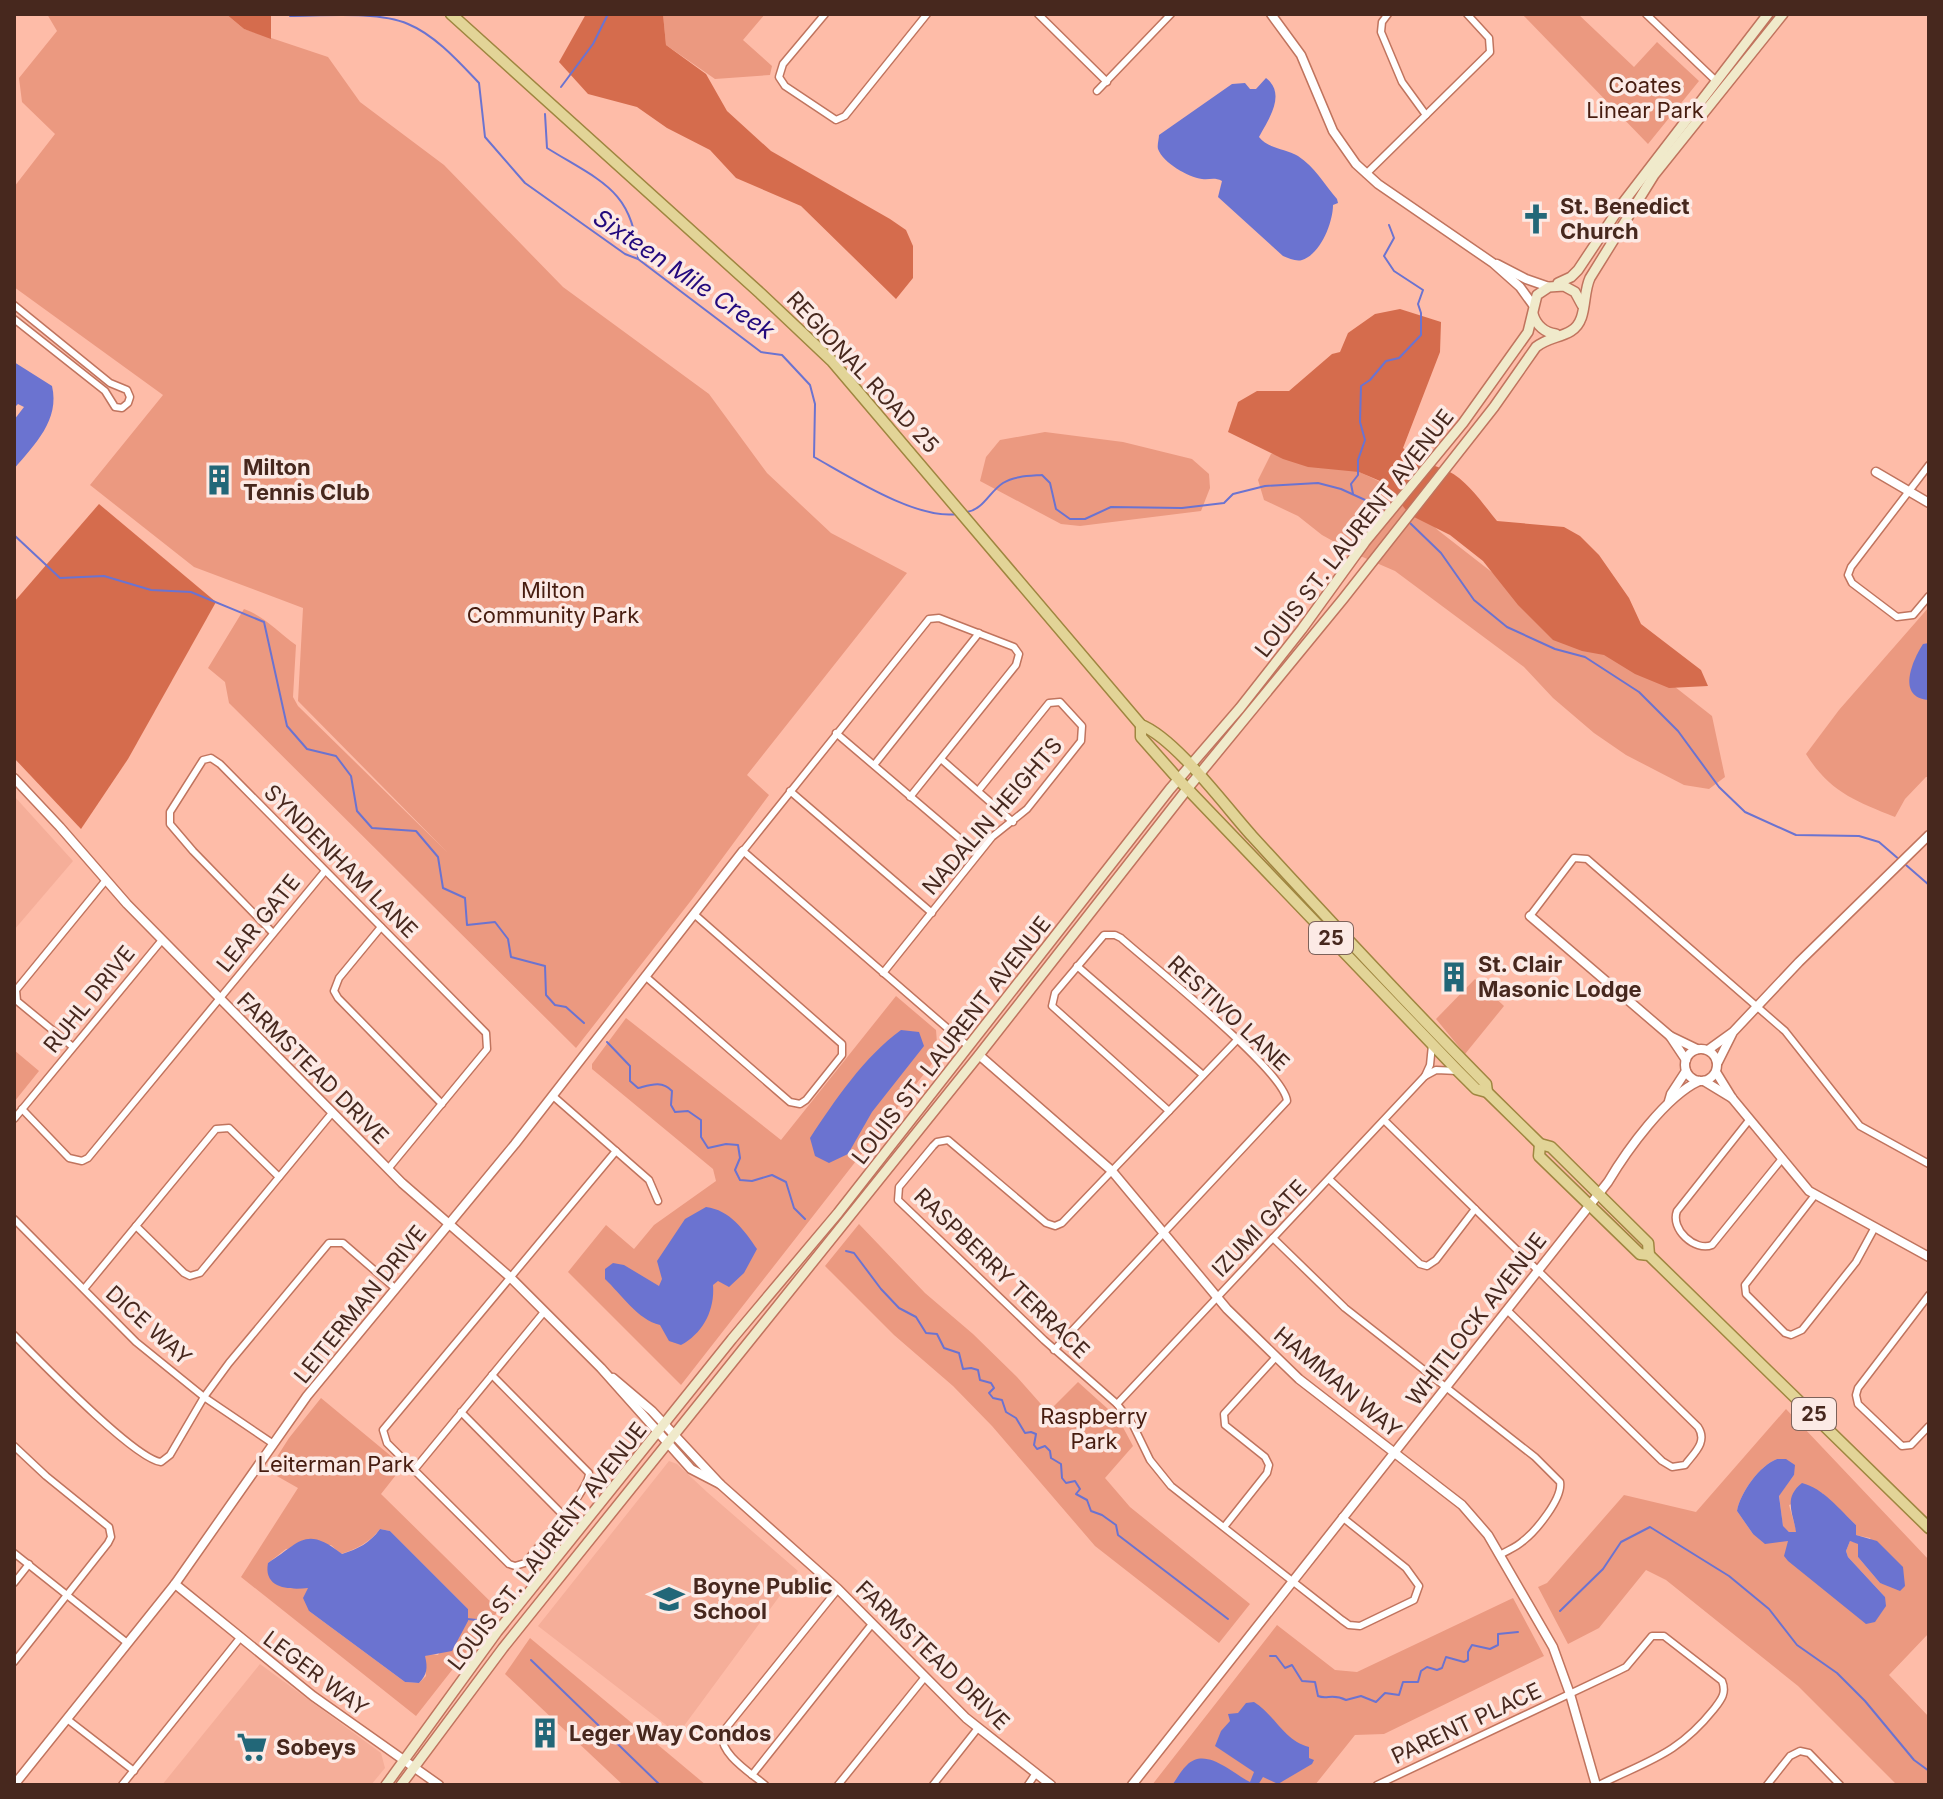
<svg xmlns="http://www.w3.org/2000/svg" width="1943" height="1799" viewBox="0 0 1943 1799" font-family="Inter,sans-serif">
<rect width="100%" height="100%" fill="#febca8"/>
<g fill="#f5ae99">
<polygon points="14,796 73,861 14,930"/>
<polygon points="669,1461 677,1464 707,1492 798,1571 678,1734 538,1626"/>
<polygon points="260,1664 381,1753 385,1768 371,1785 162,1785"/>
</g>
<g fill="#eb9980" fill-rule="evenodd">
<path d="M47 14H226L244 29 328 57 360 102 444 165 563 287 709 394 767 473 831 533 907 573 747 775 769 795 693 898 576 1048 229 703 225 682 208 668 244 609C264 616 278 632 296 645L293 697 298 706 448 853 298 701 303 608 194 567 90 485 163 395 14 287V187L55 134 22 102 19 78 57 31Z"/>
<polygon points="663,14 765,14 743,40 772,66 770,75 715,79 666,45"/>
<polygon points="1522,14 1578,14 1634,67 1657,42 1699,81 1648,144"/>
<polygon points="1045,432 1123,442 1192,459 1209,474 1210,488 1201,511 1080,526 1061,524 980,481 986,457 1000,440"/>
<polygon points="1271,454 1326,456 1391,487 1439,531 1539,609 1656,672 1712,716 1725,777 1709,789 1684,785 1626,755 1594,733 1553,698 1524,667 1395,571 1358,555 1322,535 1298,516 1264,500 1258,480"/>
<path d="M1929 607V777H1926L1905 799 1895 817C1855 801 1830 792 1806 754L1839 710Z"/>
<polygon points="1475,979 1504,1006 1465,1054 1436,1019"/>
<polygon points="896,996 936,1030 938,1056 681,1385 568,1272 606,1225 634,1249 654,1225 716,1181 713,1169 592,1069 592,1064 626,1018 781,1140"/>
<polygon points="14,1050 39,1071 14,1102"/>
<polygon points="859,1224 925,1293 973,1334 1017,1377 1048,1412 1078,1382 1118,1418 1133,1446 1105,1478 1130,1507 1250,1604 1219,1643 1095,1546 992,1426 953,1386 894,1335 825,1266"/>
<path d="M321 1398 403 1466 381 1494 499 1610 416 1716 241 1577 298 1488 268 1471 289 1438ZM380 1529 390 1531 468 1609 438 1655 430 1654 425 1656 426 1676 419 1683 405 1682 309 1611V1588L268 1563 286 1549 331 1545 341 1554C357 1549 370 1542 380 1529Z"/>
<path d="M1786 1409 1929 1560V1633L1889 1675 1929 1717V1785H1897L1798 1686 1666 1580 1646 1570 1599 1628 1568 1644 1538 1587 1547 1583 1624 1495 1696 1512ZM1777 1459 1794 1475 1779 1495 1783 1527 1789 1532 1797 1533 1789 1505 1822 1493 1856 1525 1855 1535 1870 1538 1889 1585 1880 1583 1858 1557V1543L1850 1541 1846 1551 1848 1557 1885 1597 1788 1541 1753 1534 1737 1511C1740 1493 1760 1465 1777 1459Z"/>
<polygon points="1513,1598 1544,1656 1384,1734 1355,1735 1315,1785 1152,1785 1277,1625 1335,1670 1357,1672"/>
<polygon points="530,1638 706,1785 623,1785 505,1674"/>
</g>
<g fill="#d56c4d">
<polygon points="226,14 271,14 271,39 244,29"/>
<polygon points="586,14 663,14 666,45 706,74 727,111 771,151 890,219 906,230 913,246 913,278 896,299 801,206 736,178 710,150 667,128 637,107 588,94 559,62"/>
<path d="M1400 309 1441 322 1440 352 1403 448C1421 465 1428 462 1448 471 1468 481 1483 504 1497 521L1564 527 1580 536 1599 555 1629 598 1641 624 1701 670 1708 686 1669 688 1635 674 1604 655 1582 651 1553 640 1518 605 1483 561 1450 535 1410 515 1390 490 1380 481 1359 472 1308 467 1283 459 1228 432 1238 402 1257 391H1289L1332 354 1340 352 1348 333 1375 314Z"/>
<polygon points="99,504 216,602 128,759 81,829 14,758 14,602"/>
</g>
<g fill="#6b73d0">
<path d="M1266 78C1287 94 1268 120 1259 137 1268 149 1285 148 1298 156 1315 167 1324 184 1337 199L1338 203 1333 205C1333 222 1321 254 1302 260 1296 262 1289 258 1283 256L1218 197 1222 181C1214 177 1210 180 1202 179 1188 177 1163 163 1158 149 1157 145 1159 139 1159 135L1232 84 1245 83 1250 89H1256Z"/>
<path d="M14 362 52 386C60 420 35 444 14 469V420L24 407 18 404 14 408Z"/>
<path d="M1929 643V700C1896 698 1912 661 1923 644Z"/>
<path d="M901 1030 919 1032 924 1046 872 1112 848 1154 829 1163 815 1156 810 1138C835 1100 864 1057 901 1030Z"/>
<path d="M706 1207C730 1210 744 1230 757 1249L744 1273 729 1287 718 1281 713 1285C715 1310 703 1333 681 1345L669 1341 660 1325C638 1320 621 1294 605 1279V1269L613 1263 624 1265 659 1286 662 1279 657 1261 685 1219Z"/>
<path d="M1777 1459H1786L1795 1465 1794 1475 1779 1496 1783 1526 1789 1532H1796C1793 1512 1783 1498 1802 1483 1823 1488 1840 1510 1856 1525V1535L1877 1541 1903 1567 1905 1586 1900 1591 1880 1583 1858 1557V1544L1850 1541 1846 1551 1848 1557 1885 1597 1886 1606 1875 1622 1866 1624 1788 1561 1784 1556 1788 1541 1765 1544 1753 1534 1737 1511C1740 1493 1760 1465 1777 1459Z"/>
<path d="M380 1529 390 1531 468 1609V1621L452 1651 425 1656C428 1668 427 1675 419 1683L405 1682 309 1611 303 1598 308 1588C290 1590 263 1589 268 1563 300 1543 305 1525 342 1554 358 1549 370 1543 380 1529Z"/>
<path d="M1254 1702C1276 1716 1284 1741 1309 1747V1758L1314 1760 1312 1764 1278 1784 1263 1777 1258 1785H1172C1177 1779 1181 1770 1187 1765 1206 1746 1233 1774 1250 1782L1254 1772 1215 1746 1221 1731 1230 1721 1228 1714 1238 1713 1246 1703Z"/>
</g>
<g fill="none" stroke-linecap="round" stroke-linejoin="round">
<g stroke="#6b73d0" stroke-width="2">
<path d="M290 14V16C323 16 378 11 408 24 435 35 459 62 479 83L485 137 525 183 625 254 638 259 761 352 782 355 810 385 815 404 814 457C850 477 917 520 957 514"/>
<polyline points="561,87 593,44 608,14"/>
<path d="M545 114 547 148C600 181 634 190 638 258"/>
<polyline points="1353,494 1351,484 1358,475 1358,460 1365,440 1360,422 1361,386 1370,380 1386,361 1399,358 1421,335 1421,313 1418,304 1423,290 1394,271 1384,256 1394,238 1389,225"/>
<path d="M967 512C984 509 989 492 1003 483 1014 476 1029 476 1042 475L1050 483 1056 509 1070 519H1085L1111 507 1182 508 1224 503 1233 494 1265 486 1318 483 1341 489 1387 510"/>
<polyline points="1410,523 1441,553 1474,600 1507,627 1555,649 1585,657 1639,692 1678,731 1719,787 1745,812 1796,835 1859,836 1879,842 1901,861"/>
<polyline points="14,535 60,578 104,576 151,590 191,592 264,622 287,726 307,749 336,756 351,776 357,811 372,828 416,831 438,857 443,888 465,898 467,925 495,922 508,939 511,957 545,966 546,995 555,1005 566,1007 584,1023"/>
<polyline points="1906,865 1929,885"/>
<path d="M607 1042 630 1066V1081L638 1088C650 1085 662 1080 672 1091L671 1105 675 1112 688 1111 701 1120V1137L708 1148 726 1144 738 1145 740 1158 735 1170 740 1180 752 1181 772 1175 786 1182 794 1208 805 1219"/>
<polyline points="846,1251 854,1253 881,1289 899,1308 916,1317 926,1333 937,1334 944,1348 959,1353 963,1369 971,1368 978,1370 980,1380 991,1383 994,1388 989,1393 993,1398 1002,1400 1006,1412 1016,1418 1025,1433 1031,1432 1036,1434 1034,1445 1037,1449 1045,1446 1050,1451 1051,1458 1061,1464 1062,1478 1066,1483 1075,1481 1080,1489 1076,1494 1087,1500 1091,1511 1102,1515 1116,1525 1118,1535 1228,1619"/>
<polyline points="1560,1611 1603,1569 1621,1542 1650,1527 1729,1576 1769,1609 1797,1645 1837,1673 1865,1701 1914,1760 1929,1771"/>
<polyline points="467,1619 477,1620"/>
<path d="M1270 1656H1276L1285 1668 1292 1665 1302 1681 1315 1682 1318 1696C1327 1700 1332 1693 1346 1700L1361 1696 1376 1702 1385 1693 1399 1695 1403 1682H1418L1421 1671 1427 1667 1437 1670 1442 1668 1446 1657 1464 1662 1468 1660V1652L1472 1645 1490 1649 1498 1645V1634L1518 1632"/>
<polyline points="531,1660 660,1785"/>
</g>
<g stroke="#c0745e" stroke-width="9">
<g id="minor">
<polyline points="825,14 783,64 779,77 785,86 836,120 845,116 927,14"/>
<polyline points="1038,14 1107,82"/>
<polyline points="1388,14 1382,22 1381,32 1402,82 1426,115"/>
<polyline points="1646,14 1715,80"/>
<polyline points="1097,91 1171,14"/>
<polyline points="1366,174 1490,52 1489,38 1467,14"/>
<polyline points="14,305 110,383 127,390 130,397 128,403 122,408 115,407 105,391 14,319"/>
<polyline points="1929,465 1851,567 1848,575 1852,583 1897,617 1913,615 1929,596"/>
<polyline points="836,733 978,854"/>
<polyline points="941,759 1013,822"/>
<polyline points="874,765 979,633"/>
<polyline points="790,791 932,913"/>
<polyline points="910,797 1016,665 1019,654 1014,647 939,618 929,619 743,851 968,1046"/>
<polyline points="1530,916 1574,858 1587,859 1785,1031 1860,1126 1929,1164"/>
<polyline points="381,927 339,978 334,991 338,998 442,1104"/>
<polyline points="273,933 193,851 170,824 170,812 203,760 211,758 220,764 486,1033 487,1049 388,1169"/>
<polyline points="1077,966 1203,1075"/>
<polyline points="883,973 992,837 1027,809 1081,741 1082,726 1060,702 1049,703 978,791"/>
<polyline points="645,976 790,1102 800,1104 806,1100 842,1055 842,1044 694,914"/>
<polyline points="1237,1040 1062,1223 1055,1226 1046,1223 948,1140 937,1142 933,1146 899,1187 898,1200 1044,1340 1117,1404 1133,1425 1150,1460 1171,1486 1342,1620 1349,1625 1360,1626 1414,1600 1419,1586 1406,1568 1342,1517"/>
<polyline points="73,1047 17,1001 16,990 106,880"/>
<polyline points="1425,1076 1430,1065 1432,1045"/>
<polyline points="553,1096 649,1180 658,1201"/>
<polyline points="22,1109 69,1158 82,1161 88,1158 325,871"/>
<polyline points="14,1119 162,940"/>
<path d="M1750 1119 1677 1211C1670 1229 1695 1252 1712 1245L1781 1160"/>
<path d="M1385 1121 1698 1427C1708 1442 1694 1453 1685 1465L1672 1467 1662 1461 1507 1310"/>
<polyline points="1330,1180 1420,1264 1427,1266 1436,1260 1475,1209"/>
<polyline points="1815,1195 1745,1285 1746,1294 1785,1333 1791,1335 1802,1330 1856,1262 1875,1227"/>
<polyline points="14,1219 136,1342 204,1397 272,1443"/>
<polyline points="136,1226 184,1273 190,1276 200,1273 332,1113"/>
<path d="M1273 1238 1345 1308 1535 1457 1560 1482C1563 1498 1536 1531 1523 1541 1517 1547 1508 1550 1500 1555"/>
<polyline points="84,1289 216,1129 229,1128 279,1177"/>
<polyline points="1929,1295 1858,1388 1856,1395 1858,1404 1902,1446 1911,1445 1929,1426"/>
<path d="M14 1335C38 1359 134 1459 161 1462L170 1455 204 1397 229 1363 329 1243H343L396 1289"/>
<path d="M1054 1350 1287 1101C1284 1070 1150 964 1121 938L1115 935H1104L1055 993 1052 1006 1169 1111"/>
<path d="M492 1375 589 1473C589 1491 539 1545 525 1563L515 1566 509 1564 387 1443 383 1430 616 1151"/>
<polyline points="1117,1404 1425,1076 1436,1070 1458,1071"/>
<polyline points="461,1412 563,1515"/>
<polyline points="14,1446 46,1476 109,1527 111,1537 108,1543 14,1662"/>
<polyline points="414,1470 544,1312"/>
<polyline points="1224,1527 1267,1473 1269,1465 1265,1457 1225,1425 1224,1414 1276,1357"/>
<polyline points="14,1553 126,1642"/>
<polyline points="14,1583 29,1564"/>
<polyline points="67,1719 134,1771"/>
<polyline points="752,1775 872,1624"/>
<polyline points="122,1785 240,1638"/>
<path d="M765 1785C751 1773 719 1754 722 1733L838 1589"/>
<polyline points="838,1785 925,1677"/>
<polyline points="933,1785 978,1728"/>
<polyline points="1028,1785 1036,1773"/>
<path d="M1377 1785 1618 1671 1626 1667 1652 1636H1664L1722 1681C1727 1693 1721 1700 1714 1709 1677 1755 1649 1760 1599 1785"/>
<polyline points="1767,1785 1790,1756 1800,1751 1809,1753 1840,1785"/>
</g>
</g>
<g stroke="#c0745e" stroke-width="11">
<g id="tertiary">
<polyline points="1271,14 1301,55 1333,131 1356,164 1378,184 1493,263 1520,287 1533,305"/>
<polyline points="1497,264 1526,279 1549,287"/>
<polyline points="1876,472 1929,503"/>
<polyline points="14,778 60,827 127,904 402,1183 510,1277 601,1368 691,1469 720,1484"/>
<polyline points="1530,916 1670,1036 1697,1049"/>
<polyline points="1670,1036 1686,1060"/>
<circle cx="1701" cy="1065" r="16"/>
<polyline points="1708,1050 1733,1032 1799,962 1929,835"/>
<polyline points="979,1055 1112,1171 1227,1309 1299,1379 1462,1505 1488,1535 1553,1647 1570,1694 1596,1785"/>
<polyline points="1718,1062 1732,1034"/>
<polyline points="1716,1072 1732,1098 1809,1191 1929,1257"/>
<polyline points="1704,1081 1732,1098"/>
<polyline points="1669,1101 1671,1094 1686,1071"/>
<polyline points="613,1378 652,1411 720,1484 838,1589 966,1718 1051,1785"/>
<polyline points="175,1584 313,1696 439,1785"/>
<polyline points="14,1785 175,1584 307,1396 515,1144 743,851"/>
<path d="M1132 1785 1608 1182C1627 1150 1666 1096 1699 1081"/>
</g>
</g>
<g stroke="#c0745e" stroke-width="12">
<g id="secondary">
<polyline points="1558,283 1571,277 1578,270 1622,204 1768,14"/>
<path d="M1533 314C1536 325 1545 333 1556 334"/>
<polyline points="386,1785 497,1632 732,1339 838,1213 1170,789 1240,708 1302,629 1365,542 1463,423 1528,332 1537,295 1549,287 1564,286 1575,292 1582,305"/>
<path d="M401 1785 503 1648 979 1055 1188 788 1343 599 1494 407 1536 347C1547 338 1559 338 1571 331 1588 321 1582 295 1590 278L1654 175 1783 14"/>
</g>
</g>
<g stroke="#9f8640" stroke-width="13">
<g id="primary">
<path d="M451 14 760 293 832 361 1141 725C1176 739 1225 806 1252 836 1329 920 1406 1003 1486 1084L1487 1092"/>
<polyline points="1141,725 1141,737 1179,780 1458,1071 1476,1089 1487,1092 1540,1144 1551,1147 1648,1243 1649,1255"/>
<polyline points="1540,1144 1539,1156 1640,1254 1649,1255 1929,1528"/>
</g>
</g>
<use href="#minor" stroke="#fff" stroke-width="6"/>
<use href="#tertiary" stroke="#fff" stroke-width="8"/>
<use href="#secondary" stroke="#f0eacb" stroke-width="9"/>
<use href="#primary" stroke="#e2d497" stroke-width="10"/>
</g>
<defs>
<g id="church-bare" transform="scale(2.4)"><path d="M-1.2-6h2.4v3.5h3.3v2.4h-3.3V6h-2.4V-.1h-3.3v-2.4h3.3Z" fill="#226778" stroke="#fceae5" stroke-width="2.5" paint-order="stroke"/></g>
<g id="building-bare" transform="scale(2.4)"><path d="M-4-6H4V6H1V3H-1V6H-4ZM-2.5-4.3h1.7v1.8h-1.7ZM.8-4.3h1.7v1.8H.8ZM-2.5-1h1.7V.8h-1.7ZM.8-1h1.7V.8H.8Z" fill="#226778" stroke="#fceae5" stroke-width="2.5" paint-order="stroke"/></g>
<g id="school-bare" transform="scale(2.4)"><path d="M0-5L7-2L0 1L-7-2ZM-4 1L0 2.5L4 1V4Q0 6-4 4Z" fill="#226778" stroke="#fceae5" stroke-width="2.5" paint-order="stroke"/></g>
<g id="supermarket-bare" transform="scale(2.4)"><path d="M-6-5.5h2.5l.6 2H6L4.5 2H-2.5L-4.4-4H-6ZM-1.5 3.2a1.3 1.3 0 1 0 .1 0ZM3 3.2a1.3 1.3 0 1 0 .1 0Z" fill="#226778" stroke="#fceae5" stroke-width="2.5" paint-order="stroke"/></g>
</defs>
<g fill-rule="evenodd">
<use href="#church-bare" x="1536" y="219"/>
<use href="#building-bare" x="219" y="480"/>
<use href="#building-bare" x="1454" y="977"/>
<use href="#school-bare" x="669" y="1599"/>
<use href="#building-bare" x="545" y="1733"/>
<use href="#supermarket-bare" x="252" y="1747"/>
</g>
<g text-anchor="middle" dominant-baseline="central" stroke-width="7" stroke-linejoin="round" paint-order="stroke">
<g fill="#fceae5" stroke="#7d625a" stroke-width="2">
<rect x="1309" y="922" width="44" height="32" rx="6"/>
<rect x="1792" y="1398" width="44" height="32" rx="6"/>
</g>
<g font-size="20" font-weight="bold" fill="#47281e">
<text x="1331" y="938">25</text>
<text x="1814" y="1414">25</text>
</g>
<g font-size="22" fill="#471d10" stroke="#fceae5">
<text x="1645" y="85">Coates<tspan x="1645" dy="25">Linear Park</tspan></text>
<text x="553" y="590">Milton<tspan x="553" dy="25">Community Park</tspan></text>
<text x="1094" y="1416">Raspberry<tspan x="1094" dy="25">Park</tspan></text>
<text x="336" y="1464">Leiterman Park</text>
</g>
<g font-size="22" font-weight="bold" fill="#47281e" stroke="#fceae5" text-anchor="start">
<text x="1560" y="206">St. Benedict<tspan x="1560" dy="25">Church</tspan></text>
<text x="243" y="467">Milton<tspan x="243" dy="25">Tennis Club</tspan></text>
<text x="1478" y="964">St. Clair<tspan x="1478" dy="25">Masonic Lodge</tspan></text>
<text x="693" y="1586">Boyne Public<tspan x="693" dy="25">School</tspan></text>
<text x="569" y="1733">Leger Way Condos</text>
<text x="276" y="1747">Sobeys</text>
</g>
<g font-size="22" fill="#47281e" stroke="#fceae5">
<text transform="translate(863 372) rotate(47)">REGIONAL ROAD 25</text>
<text transform="translate(1354 533) rotate(-52)">LOUIS ST. LAURENT AVENUE</text>
<text transform="translate(992 816) rotate(-49)">NADALIN HEIGHTS</text>
<text transform="translate(341 861) rotate(45)">SYNDENHAM LANE</text>
<text transform="translate(258 923) rotate(-51)">LEAR GATE</text>
<text transform="translate(89 999) rotate(-51)">RUHL DRIVE</text>
<text transform="translate(1229 1013) rotate(43)">RESTIVO LANE</text>
<text transform="translate(951 1040) rotate(-52)">LOUIS ST. LAURENT AVENUE</text>
<text transform="translate(313 1068) rotate(45)">FARMSTEAD DRIVE</text>
<text transform="translate(1259 1228) rotate(-46)">IZUMI GATE</text>
<text transform="translate(1002 1273) rotate(44)">RASPBERRY TERRACE</text>
<text transform="translate(360 1304) rotate(-51)">LEITERMAN DRIVE</text>
<text transform="translate(1476 1319) rotate(-52)">WHITLOCK AVENUE</text>
<text transform="translate(149 1325) rotate(42)">DICE WAY</text>
<text transform="translate(1338 1382) rotate(40)">HAMMAN WAY</text>
<text transform="translate(547 1546) rotate(-52)">LOUIS ST. LAURENT AVENUE</text>
<text transform="translate(933 1655) rotate(44)">FARMSTEAD DRIVE</text>
<text transform="translate(316 1673) rotate(37)">LEGER WAY</text>
<text transform="translate(1466 1723) rotate(-25)">PARENT PLACE</text>
</g>
<g font-size="24" font-style="italic" fill="#22097d" stroke="#fceae5">
<text transform="translate(684 274) rotate(34)">Sixteen Mile Creek</text>
</g>
</g>
<rect width="1943" height="1799" fill="none" stroke="#47281e" stroke-width="32"/>
</svg>
